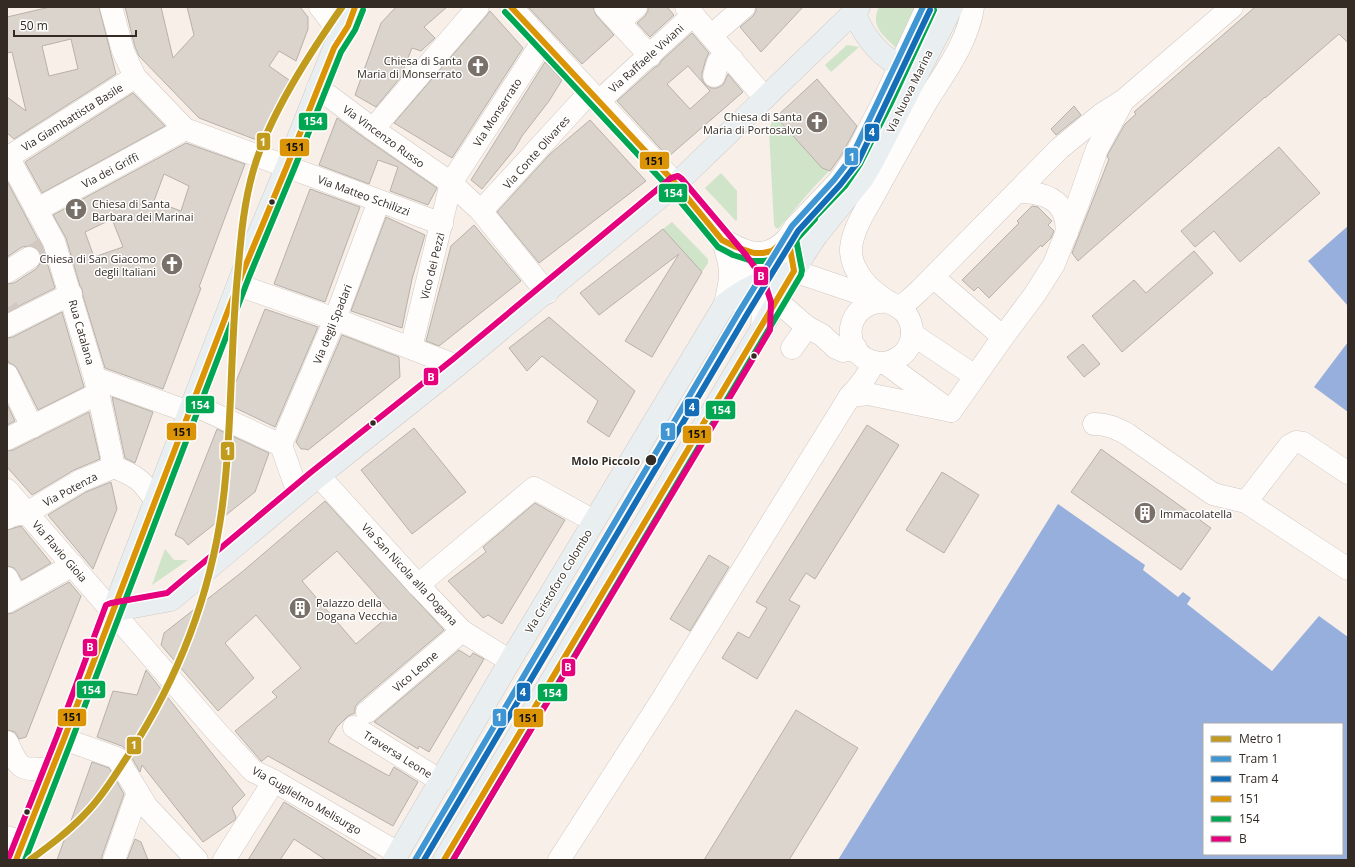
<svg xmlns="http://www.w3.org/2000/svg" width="1355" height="867" viewBox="0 0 1355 867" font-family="'Open Sans',sans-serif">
<rect width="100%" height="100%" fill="#f7efe8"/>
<g fill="#cfe4c8">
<path d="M879 7H917L898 50C885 36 869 27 879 7Z"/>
<polygon points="847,45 859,47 831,72 825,65"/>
<polygon points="776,117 822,168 829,171 812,189 778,229 775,227 774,224 769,131 772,121"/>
<polygon points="721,173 737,191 737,220 736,221 705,188"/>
<polygon points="672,222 708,259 708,263 702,272 663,229"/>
<polygon points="165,549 174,560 188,560 152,585"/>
</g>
<g fill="#96afdc" fill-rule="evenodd">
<polygon points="1348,226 1348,306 1308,261"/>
<polygon points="1348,342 1348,412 1314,387"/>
<path d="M1058 504 1145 565 1143 570 1178 597 1183 592 1191 598 1187 604 1272 671 1319 616 1348 637V860H838ZM1204 724H1342V854H1204Z"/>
</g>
<g fill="#dbd4cc" stroke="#b8b1aa" fill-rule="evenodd">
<path d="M50 7H99L116 74 14 139 7 133V97L26 111 12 52 7 53V17ZM71 39 78 69 49 76 42 46Z"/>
<polygon points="125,7 161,7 173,58 194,35 187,7 300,7 308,17 308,29 296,61 279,51 269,66 289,80 266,139 254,139 199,118 139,56 135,47"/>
<polygon points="396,7 447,7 424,27 435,38 421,51 412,48 404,68 405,72 376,107 355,95 381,23"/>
<polygon points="528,7 593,7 596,15 614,35 582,64"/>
<polygon points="648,7 667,7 674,15 650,37 637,23 645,16 648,11"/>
<polygon points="756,7 803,7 761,52 740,27 753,16 756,11"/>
<polygon points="1255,7 1348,7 1348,43 1339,34 1265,98 1265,97 1078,261 1072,253 1109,159 1107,157 1108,154 1125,124 1136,114 1134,112"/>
<polygon points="490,11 523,48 452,158 394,123 487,15"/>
<path d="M692 33 709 53 706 59 702 73V79L705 84 711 88H717L723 85 728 74 743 92 668 157 617 101 654 68 659 65 661 61ZM688 66 710 91 690 109 667 84Z"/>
<polygon points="545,62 562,80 549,101 522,136 514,150 482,189 471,180"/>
<polygon points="817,79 857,126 842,154 830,171 822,168 776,117"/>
<polygon points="133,93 165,126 42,193 25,162"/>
<polygon points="1074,106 1081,115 1056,135 1051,129"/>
<polygon points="337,118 366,139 437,188 428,205 390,191 398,167 378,160 369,184 319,165"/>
<polygon points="590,120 646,181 539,263 497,212 550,154"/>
<path d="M186 143 245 164 199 287 201 288 163 389 105 368 83 296 82 289 80 286 66 238 53 215ZM164 174 189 186 181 211 154 201ZM112 219 123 247 94 257 85 232Z"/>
<polygon points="1279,147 1320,193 1240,262 1214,231 1195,247 1181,231"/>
<polygon points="7,181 42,247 55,288 7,312 7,284 14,283 36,269 40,264 41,258 39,251 34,247 29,246 22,247 7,257"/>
<polygon points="310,189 360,207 325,302 274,284"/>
<polygon points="1032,206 1038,207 1052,221 1048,225 1054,231 1051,238 1042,247 1041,245 989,298 978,287 974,291 962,280 1019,223 1017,221"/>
<polygon points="386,217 425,235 412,279 402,328 351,311"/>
<polygon points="474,225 521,281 439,346 426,341 451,246"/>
<polygon points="663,229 702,272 652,357 625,341 679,254 599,315 580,293"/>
<polygon points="1194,251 1213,273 1122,352 1092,316 1134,280 1146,293"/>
<polygon points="265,309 318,327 275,427 227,404"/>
<polygon points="62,312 84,387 38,410 18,370 14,365 9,363 7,359 7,338 13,337"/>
<polygon points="549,317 635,391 609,437 587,422 598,401 542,356 527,371 509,348"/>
<polygon points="342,335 399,357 400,377 308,450 305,449 301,449 296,442"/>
<polygon points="1083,344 1100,364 1084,377 1067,357"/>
<polygon points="112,397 153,412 135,463 125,458"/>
<polygon points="7,404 15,421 7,425"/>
<polygon points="89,412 100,459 74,470 32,495 7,467 7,451 13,450"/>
<polygon points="867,425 899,445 815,579 806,573 789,600 800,606 757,679 722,658 738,632 749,638 767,608 756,602"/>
<polygon points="414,428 466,492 412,534 361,470"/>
<polygon points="217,429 269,453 255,492 188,545 183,539 175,535"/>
<polygon points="1101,449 1211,528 1181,570 1071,492"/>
<polygon points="942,472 979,495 944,553 906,530"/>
<polygon points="111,482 117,509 93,569 48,515 86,492"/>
<path d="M325 501 444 630 359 702 355 707V713L348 716 337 727 328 742 389 776 394 767 418 782 393 826 268 756 262 761H261L235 731 277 697 272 692 301 668 256 615 225 643 254 678 218 711 161 645 164 633 242 572ZM337 551 392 613 356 644 302 581Z"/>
<polygon points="535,503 565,520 502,624 488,615 483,618 448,581 486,552 483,547"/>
<polygon points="21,526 51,563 22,580 14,568 7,566 7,530"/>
<polygon points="709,555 729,567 690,631 670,619"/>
<polygon points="69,582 81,596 26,737 19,739 15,732 7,730 7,614 13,613"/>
<polygon points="459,650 470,657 473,653 484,659 429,752 419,746 418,749 374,722"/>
<polygon points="146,670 245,795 232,808 236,817 235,820 203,842 142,765 140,772 128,751 122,746 97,737 113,691 137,695"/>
<polygon points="796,710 858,748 789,860 704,860"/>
<polygon points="92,762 109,768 124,794 102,856 102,860 57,860"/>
<polygon points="284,802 330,830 378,860 326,860 294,839 280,860 248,860"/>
<polygon points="135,839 141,842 148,860 127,860"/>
</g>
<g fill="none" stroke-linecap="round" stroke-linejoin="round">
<g stroke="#d0c8c1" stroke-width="22" stroke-dasharray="22 11" stroke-linecap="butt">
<polyline points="29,258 46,247"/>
<polyline points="7,308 10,313"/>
</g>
<g stroke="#d0c8c2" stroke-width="23">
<g id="minor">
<polyline points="111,7 123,51 135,77 185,129 442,224"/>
<polyline points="320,7 338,30"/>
<polyline points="511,7 676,184 740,260 757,284 760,292 763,308 762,327"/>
<polyline points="605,7 650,56"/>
<polyline points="686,7 765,98"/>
<polyline points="619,22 636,7"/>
<polyline points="711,36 744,7"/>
<polyline points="714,76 718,62 732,59"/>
<polyline points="317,89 329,96 373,129 451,183 481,211 547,293"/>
<polyline points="599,101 693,15"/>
<polyline points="373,129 478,7"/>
<path d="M7 155 54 242 95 378 114 467C136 476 142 480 155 500"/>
<polyline points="7,158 135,77"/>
<path d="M1017 192C1036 192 1059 195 1065 217 1067 222 1066 228 1067 233"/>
<polyline points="36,210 185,129"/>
<polyline points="481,211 590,92"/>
<path d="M727 242C749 255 767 259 786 240"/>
<path d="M724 245C733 271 731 279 725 304"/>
<polyline points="790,254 794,271 859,293 879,301"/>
<polyline points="7,272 29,258"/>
<polyline points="933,277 1003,337"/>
<polyline points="762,281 795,227 839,181 853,160 883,102 927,7"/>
<polyline points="238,285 335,319 457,366"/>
<polyline points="777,301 807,327 822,335 836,348 843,351 856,348"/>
<path d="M889 302C844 298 838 353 874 362 884 365 894 361 902 355 914 345 915 326 906 314 902 308 895 306 889 302 870 291 850 271 851 248 853 228 866 210 875 193 892 162 909 131 927 101 945 72 968 42 973 7"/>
<polyline points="899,307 908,301 920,290 1060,148 1102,114 1124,100 1232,7"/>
<polyline points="7,326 71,294"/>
<polyline points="912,334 975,376"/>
<polyline points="411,348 451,183 543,41"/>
<polyline points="792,348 807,327"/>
<polyline points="885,363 945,407"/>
<polyline points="7,375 32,427"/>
<polyline points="95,378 189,412"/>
<polyline points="850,396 868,394 951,411"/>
<polyline points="192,404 281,445 298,493"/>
<polyline points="951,411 1003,337 1035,294 1054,264 1077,206 1097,149 1122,103"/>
<path d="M1094 424C1107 424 1116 428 1127 434L1213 494 1246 502 1348 569"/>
<polyline points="7,439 99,393"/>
<polyline points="281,445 335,319 379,201"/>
<polyline points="319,476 418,585 462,631 510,661"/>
<polyline points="7,490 215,730 253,771 274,781 398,853"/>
<polyline points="1246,502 1290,445 1296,442 1303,443 1348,473"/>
<polyline points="7,518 13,515 27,513 80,481 114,467"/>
<polyline points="7,578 16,597"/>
<polyline points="418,585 534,488 594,521"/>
<polyline points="7,602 73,565"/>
<polyline points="367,712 462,631"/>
<polyline points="354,727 441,781"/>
<polyline points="64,739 117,758 147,807 197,860"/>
<path d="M7 742C20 771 21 771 53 768"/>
<polyline points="7,837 23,842"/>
<polyline points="114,860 138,792"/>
<polyline points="224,860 274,781"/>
<path d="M559 860 658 706 850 396C860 386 868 375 874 362"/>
</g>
</g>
<g stroke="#cfcbc7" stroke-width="23">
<g id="major">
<path d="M855 11C859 30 878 54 895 63 903 67 911 69 919 70"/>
<polyline points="112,611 171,600 315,479 457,366 676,184 859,7"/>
<polyline points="16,860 64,739 242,274 287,166 334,48 348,26 355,7"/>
<path d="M394 860 510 661 725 304C745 287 768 278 794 271"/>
<polyline points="444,860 759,333 805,253 817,235 863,178 874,159 952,7"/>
</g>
</g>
<use href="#minor" stroke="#fefdfc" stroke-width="22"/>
<use href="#major" stroke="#e9eef0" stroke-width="22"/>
<polyline stroke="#d8d6d4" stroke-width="1" points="426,860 432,850"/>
<g stroke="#fff" stroke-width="9">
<g id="bus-1">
<polyline points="511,7 676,184 722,240 736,247 754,253 763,253 772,251 788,237 795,227 809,213"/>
<polyline points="16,860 64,739 242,274 287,166 334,48 348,26 355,7"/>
<polyline points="444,860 794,271 788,237 795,227 839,181 853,160 883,102 927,7"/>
</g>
</g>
<g stroke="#fff" stroke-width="9">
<g id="bus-2">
<polyline points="505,12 670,189 718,247 733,255 752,261 764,261 775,259 785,252 815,219"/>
<polyline points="25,860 71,742 249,277 294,169 341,52 355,30 363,10"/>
<polyline points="453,860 801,275 802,270 796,239 801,232 845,186 860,164 890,105 934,10"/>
</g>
</g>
<g stroke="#fff" stroke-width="9">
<polyline id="bus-3" points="9,857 57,736 106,605 111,603 167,593 310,473 452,360 671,178 678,176 682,179 746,255 764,280 771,302 770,330 453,860"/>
</g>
<use href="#bus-1" stroke="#da9405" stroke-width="6"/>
<use href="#bus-2" stroke="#00a651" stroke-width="6"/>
<use href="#bus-3" stroke="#e5007d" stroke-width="6"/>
<g stroke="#fff" stroke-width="9">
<polyline id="tram-1" points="415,860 739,312 792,226 834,180 851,158 923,7"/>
</g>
<g stroke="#fff" stroke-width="9">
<polyline id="tram-2" points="424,860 746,316 798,231 840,185 858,162 930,10"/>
</g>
<use href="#tram-1" stroke="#4096d2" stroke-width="6"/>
<use href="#tram-2" stroke="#146eb7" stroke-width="6"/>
<g stroke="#fff" stroke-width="10">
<path id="metro-1" d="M30 860C49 846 68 832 84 815 102 797 115 775 129 754 185 668 218 575 226 472 232 405 231 337 238 270 241 236 244 201 254 168 270 114 310 53 342 7"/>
</g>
<use href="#metro-1" stroke="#c19b1e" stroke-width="7"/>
</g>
<defs>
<g id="church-disc" transform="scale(1.15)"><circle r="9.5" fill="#787069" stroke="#fff"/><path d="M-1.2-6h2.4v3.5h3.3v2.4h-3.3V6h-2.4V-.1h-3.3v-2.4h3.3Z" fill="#fff"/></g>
<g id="building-disc" transform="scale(1.15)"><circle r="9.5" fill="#787069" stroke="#fff"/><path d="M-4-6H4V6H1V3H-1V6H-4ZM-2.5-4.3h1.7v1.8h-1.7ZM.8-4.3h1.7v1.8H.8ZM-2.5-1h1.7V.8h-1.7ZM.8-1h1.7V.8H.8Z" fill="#fff"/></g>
</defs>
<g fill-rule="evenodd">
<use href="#church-disc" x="478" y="66"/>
<use href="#church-disc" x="817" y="122"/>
<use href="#church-disc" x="76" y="209"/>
<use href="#church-disc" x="172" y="264"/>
<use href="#building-disc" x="1145" y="513"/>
<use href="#building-disc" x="300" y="608"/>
</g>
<g fill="#342c24" stroke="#fff" stroke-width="1.5">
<circle cx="272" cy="202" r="3.5"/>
<circle cx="754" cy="356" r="3.5"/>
<circle cx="373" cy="423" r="3.5"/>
<circle cx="651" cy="460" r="6"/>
<circle cx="27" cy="812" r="3.5"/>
</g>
<g text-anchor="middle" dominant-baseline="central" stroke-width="3" stroke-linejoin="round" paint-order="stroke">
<g font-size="11" fill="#342c24" stroke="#fff">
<text transform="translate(646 58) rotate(-42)">Via Raffaele Viviani</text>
<text transform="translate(909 91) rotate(-64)">Via Nuova Marina</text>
<text transform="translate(497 112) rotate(-57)">Via Monserrato</text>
<text transform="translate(72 117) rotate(-32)">Via Giambattista Basile</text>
<text transform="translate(384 136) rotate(36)">Via Vincenzo Russo</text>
<text transform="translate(536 152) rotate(-48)">Via Conte Olivares</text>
<text transform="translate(110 170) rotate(-28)">Via dei Griffi</text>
<text transform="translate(364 195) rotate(20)">Via Matteo Schilizzi</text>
<text transform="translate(432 266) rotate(-76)">Vico dei Pezzi</text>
<text transform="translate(332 324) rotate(-68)">Via degli Spadari</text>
<text transform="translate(82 332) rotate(74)">Rua Catalana</text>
<text transform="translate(70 489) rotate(-28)">Via Potenza</text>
<text transform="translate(60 551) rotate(49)">Via Flavio Gioia</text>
<text transform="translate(410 574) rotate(47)">Via San Nicola alla Dogana</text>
<text transform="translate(558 581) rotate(-59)">Via Cristoforo Colombo</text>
<text transform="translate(415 671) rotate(-41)">Vico Leone</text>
<text transform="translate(398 754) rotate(32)">Traversa Leone</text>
<text transform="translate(307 800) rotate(30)">Via Guglielmo Melisurgo</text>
</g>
<g font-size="11" fill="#342c24" stroke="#fff" text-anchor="end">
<text x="462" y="60">Chiesa di Santa<tspan x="462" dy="13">Maria di Monserrato</tspan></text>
<text x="802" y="116">Chiesa di Santa<tspan x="802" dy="13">Maria di Portosalvo</tspan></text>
<text x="92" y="203" text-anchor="start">Chiesa di Santa<tspan x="92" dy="13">Barbara dei Marinai</tspan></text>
<text x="156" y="258">Chiesa di San Giacomo<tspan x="156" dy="13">degli Italiani</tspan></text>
<text x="1160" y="513" text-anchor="start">Immacolatella</text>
<text x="316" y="602" text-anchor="start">Palazzo della<tspan x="316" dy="13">Dogana Vecchia</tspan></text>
</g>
<g font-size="11" font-weight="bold" fill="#342c24" stroke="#fff" text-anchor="end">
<text x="640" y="460">Molo Piccolo</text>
</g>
</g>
<g stroke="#fff" stroke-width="1.5">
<rect x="298" y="112" width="30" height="19" rx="4" fill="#00a651"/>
<rect x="864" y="123" width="16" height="19" rx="4" fill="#146eb7"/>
<rect x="256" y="132" width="15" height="19" rx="4" fill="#c19b1e"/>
<rect x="279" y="138" width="31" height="19" rx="4" fill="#da9405"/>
<rect x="844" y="147" width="15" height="19" rx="4" fill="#4096d2"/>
<rect x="639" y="151" width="31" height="19" rx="4" fill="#da9405"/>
<rect x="658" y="183" width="30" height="20" rx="4" fill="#00a651"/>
<rect x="753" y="266" width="16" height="20" rx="4" fill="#e5007d"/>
<rect x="423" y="367" width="16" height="19" rx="4" fill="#e5007d"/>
<rect x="185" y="395" width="30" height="19" rx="4" fill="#00a651"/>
<rect x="684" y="398" width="16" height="19" rx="4" fill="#146eb7"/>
<rect x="705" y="400" width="31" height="20" rx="4" fill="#00a651"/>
<rect x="166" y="422" width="31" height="19" rx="4" fill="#da9405"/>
<rect x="660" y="422" width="16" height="19" rx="4" fill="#4096d2"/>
<rect x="682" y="425" width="30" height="19" rx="4" fill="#da9405"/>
<rect x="220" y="441" width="15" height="20" rx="4" fill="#c19b1e"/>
<rect x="82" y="638" width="16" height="19" rx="4" fill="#e5007d"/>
<rect x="561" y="658" width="15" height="19" rx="4" fill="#e5007d"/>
<rect x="76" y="680" width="30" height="19" rx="4" fill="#00a651"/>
<rect x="516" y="682" width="15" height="20" rx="4" fill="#146eb7"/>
<rect x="537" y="683" width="31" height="19" rx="4" fill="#00a651"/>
<rect x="492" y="708" width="15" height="19" rx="4" fill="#4096d2"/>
<rect x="57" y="708" width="30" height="19" rx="4" fill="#da9405"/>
<rect x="513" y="708" width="31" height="20" rx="4" fill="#da9405"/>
<rect x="126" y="736" width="16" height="19" rx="4" fill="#c19b1e"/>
</g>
<g font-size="11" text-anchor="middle" font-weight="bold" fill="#fff">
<text x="313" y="125">154</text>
<text x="872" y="136">4</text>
<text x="263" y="146">1</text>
<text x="852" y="161">1</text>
<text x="673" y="197">154</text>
<text x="761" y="280">B</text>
<text x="431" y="381">B</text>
<text x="200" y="409">154</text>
<text x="692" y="411">4</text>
<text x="721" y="414">154</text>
<text x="668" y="436">1</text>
<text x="228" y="455">1</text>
<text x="90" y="651">B</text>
<text x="568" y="671">B</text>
<text x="91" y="694">154</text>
<text x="523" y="696">4</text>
<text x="552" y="697">154</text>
<text x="499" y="721">1</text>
<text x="134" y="749">1</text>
</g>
<g font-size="11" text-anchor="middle" font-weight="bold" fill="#111">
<text x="295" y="151">151</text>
<text x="654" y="165">151</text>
<text x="182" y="436">151</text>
<text x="697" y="438">151</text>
<text x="72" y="721">151</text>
<text x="528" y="722">151</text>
</g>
<rect width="1355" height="867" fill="none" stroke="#342c24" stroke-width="16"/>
<rect x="1203" y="723" width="140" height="132" fill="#ffffff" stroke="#aeaba7"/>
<rect x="1211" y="736" width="20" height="6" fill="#c19b1e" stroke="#aeaba7"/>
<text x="1239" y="743" font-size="12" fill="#342c24">Metro 1</text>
<rect x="1211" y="756" width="20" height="6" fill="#4096d2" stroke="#aeaba7"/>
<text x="1239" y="763" font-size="12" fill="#342c24">Tram 1</text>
<rect x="1211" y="776" width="20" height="6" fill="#146eb7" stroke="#aeaba7"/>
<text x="1239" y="783" font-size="12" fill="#342c24">Tram 4</text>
<rect x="1211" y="796" width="20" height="6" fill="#da9405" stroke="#aeaba7"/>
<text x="1239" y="803" font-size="12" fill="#342c24">151</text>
<rect x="1211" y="816" width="20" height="6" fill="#00a651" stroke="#aeaba7"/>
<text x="1239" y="823" font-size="12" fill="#342c24">154</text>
<rect x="1211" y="836" width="20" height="6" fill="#e5007d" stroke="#aeaba7"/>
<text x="1239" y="843" font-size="12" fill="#342c24">B</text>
<path d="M14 30v6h122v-6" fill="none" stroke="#342c24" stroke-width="2"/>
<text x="20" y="30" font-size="12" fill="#342c24" stroke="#ffffff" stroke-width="3" paint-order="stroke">50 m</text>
</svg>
